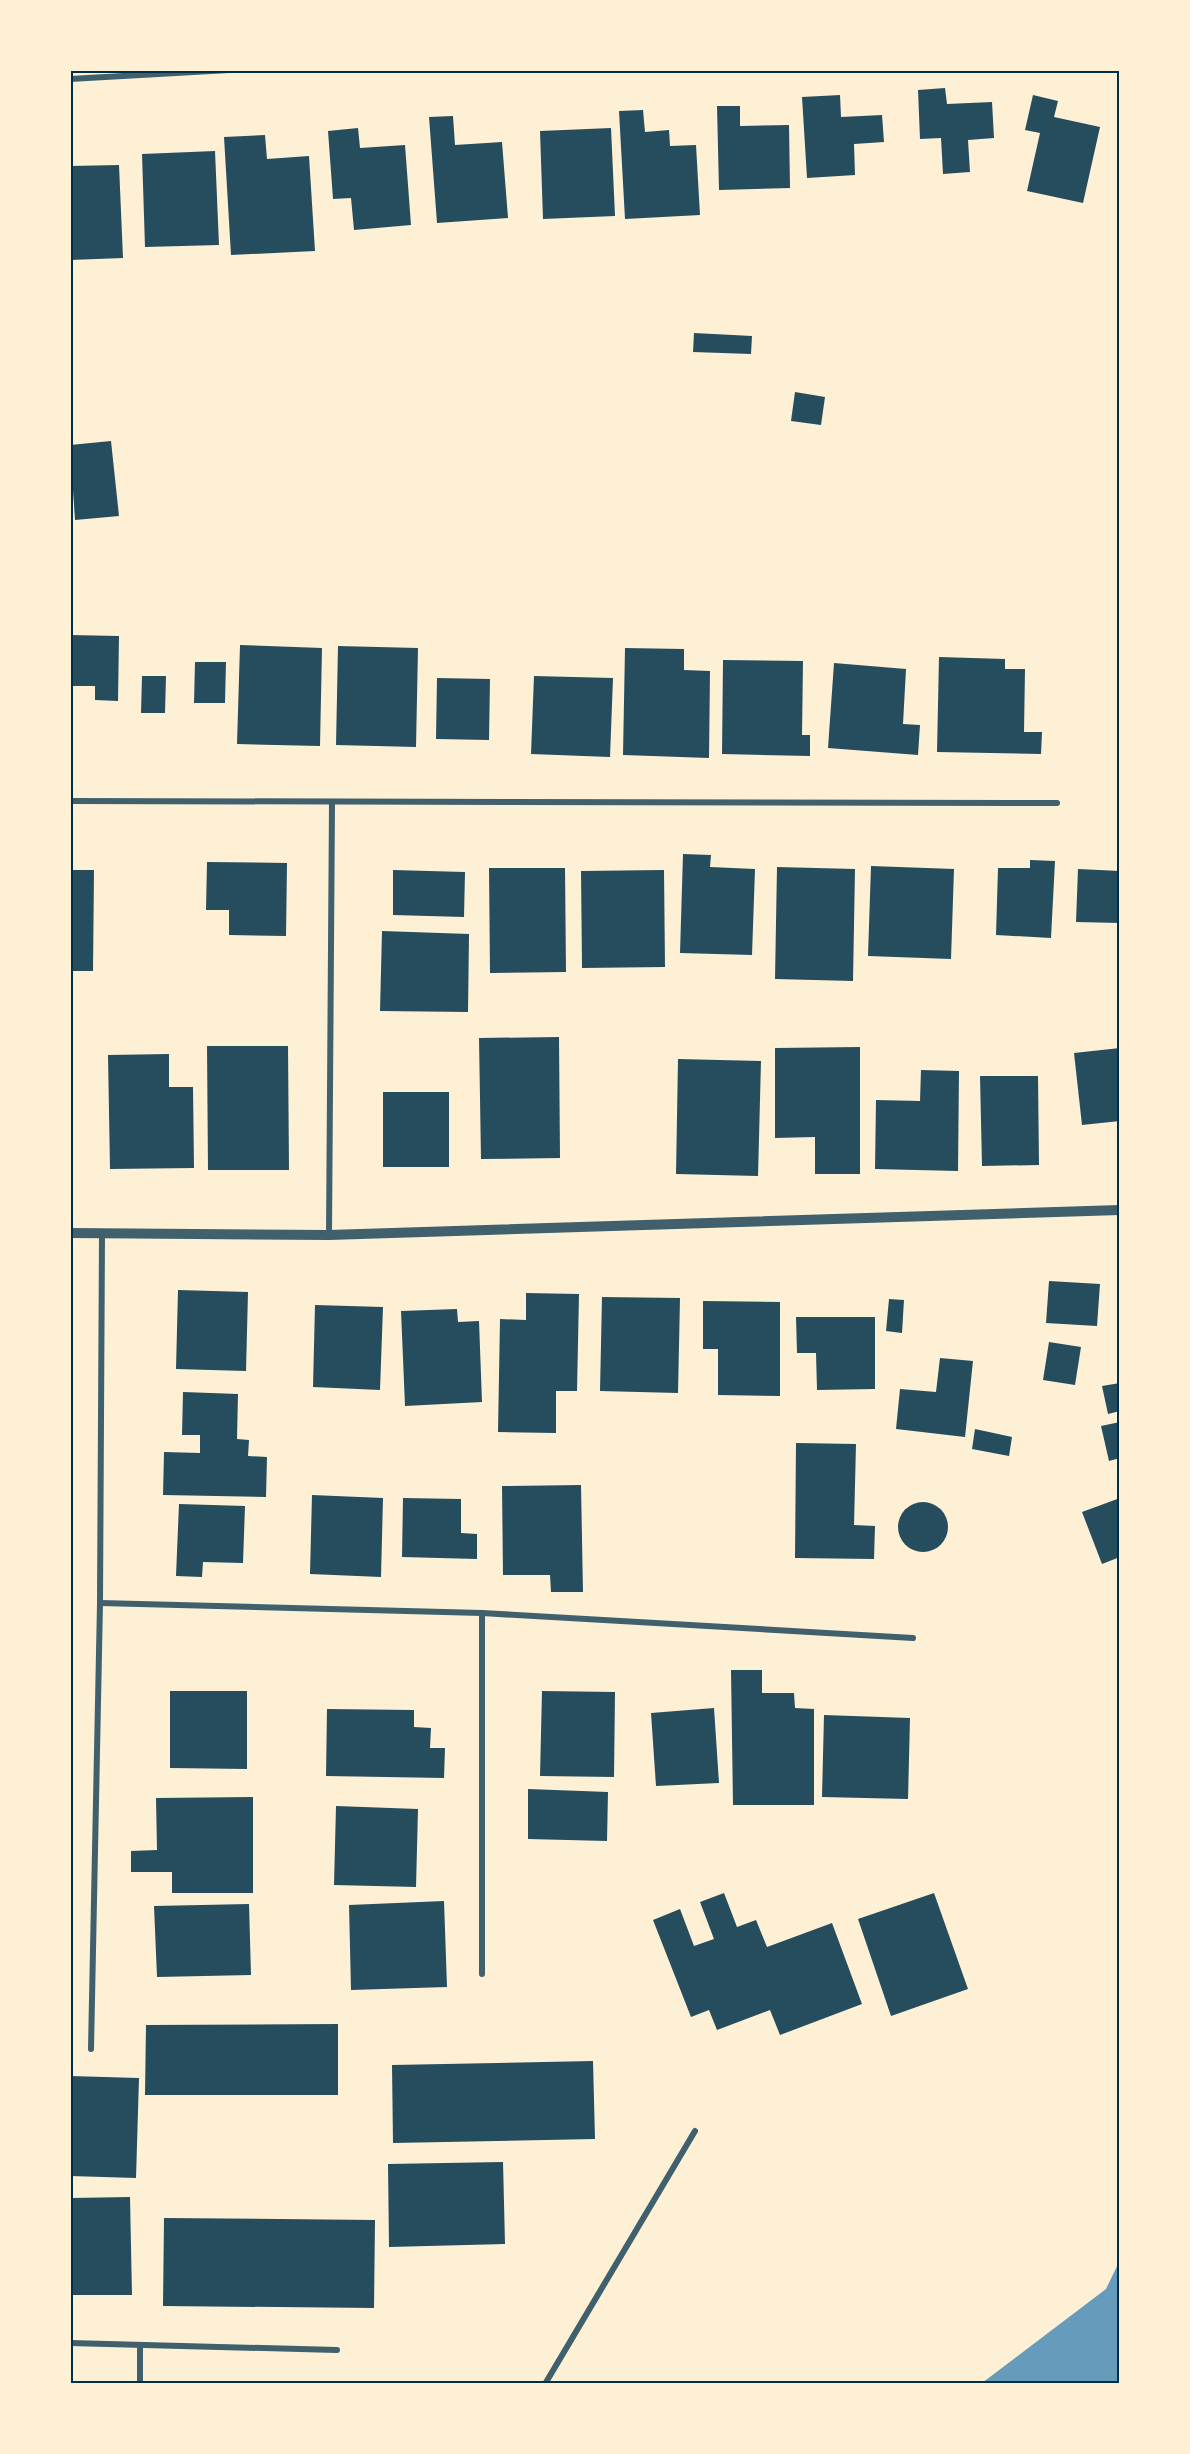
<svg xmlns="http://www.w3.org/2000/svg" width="1190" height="2454" viewBox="0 0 1190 2454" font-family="Figtree,sans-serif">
<rect width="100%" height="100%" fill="#fdf0d5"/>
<polygon fill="#669bbc" points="1119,2262 1119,2383 982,2383 1106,2289"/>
<g fill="#264d5e">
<polygon points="945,88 947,104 992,102 994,138 968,140 970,172 943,174 941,138 920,139 918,90"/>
<polygon points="840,95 841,117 882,115 884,142 854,144 855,175 807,178 802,97"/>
<polygon points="1033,95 1058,101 1054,117 1100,127 1083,203 1027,191 1040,133 1025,130"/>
<polygon points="717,106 740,106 740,126 789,125 790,188 719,190"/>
<polygon points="643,110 645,132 669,130 670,146 696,145 700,215 625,219 619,111"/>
<polygon points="453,116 455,145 502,142 508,218 437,223 429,117"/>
<polygon points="358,128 360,148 405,145 411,225 354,230 351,198 333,199 328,131"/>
<polygon points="611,128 615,216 543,219 540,131"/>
<polygon points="265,135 267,159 309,156 315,251 231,255 224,137"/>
<polygon points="215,151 219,245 145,247 142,154"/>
<polygon points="119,165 123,258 70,260 70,166"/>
<polygon points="694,333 752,336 751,354 693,352"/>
<polygon points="795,392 825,397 821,425 791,421"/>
<polygon points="111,441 119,516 75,520 70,445"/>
<polygon points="70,635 119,636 118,701 95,700 95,686 70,686"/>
<polygon points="240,645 322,648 320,746 237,744"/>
<polygon points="338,646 418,648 416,747 336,745"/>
<polygon points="625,648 684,649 684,670 710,671 709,758 623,755"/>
<polygon points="939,657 1005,659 1005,669 1025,669 1024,732 1042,732 1041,754 937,752"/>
<polygon points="723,660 803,661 802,735 810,735 810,756 722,754"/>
<polygon points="195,662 226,662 225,703 194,703"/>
<polygon points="834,663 906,669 903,724 920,725 918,755 828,748"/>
<polygon points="142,676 166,676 165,713 141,713"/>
<polygon points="534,676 613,678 610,757 531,754"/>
<polygon points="437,678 490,679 489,740 436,739"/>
<polygon points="683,854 711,855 710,867 755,869 752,955 680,953"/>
<polygon points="1030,860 1055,861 1051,938 996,935 998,868 1030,868"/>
<polygon points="207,862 287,863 286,936 229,935 229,910 206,910"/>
<polygon points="871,866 954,869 951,959 868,956"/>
<polygon points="777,867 855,869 853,981 775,979"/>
<polygon points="489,868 565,868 566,972 490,973"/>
<polygon points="1078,869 1120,871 1120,923 1076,922"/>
<polygon points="70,870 94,870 93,971 70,971"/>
<polygon points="393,870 465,872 464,917 393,915"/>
<polygon points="664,870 665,967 582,968 581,871"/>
<polygon points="382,931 469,934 468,1012 380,1011"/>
<polygon points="559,1037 560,1158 481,1159 479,1038"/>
<polygon points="207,1046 288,1046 289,1170 208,1170"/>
<polygon points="860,1047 860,1174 815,1174 815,1137 775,1138 775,1048"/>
<polygon points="1120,1048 1120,1121 1082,1125 1074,1053"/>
<polygon points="169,1054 169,1087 193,1087 194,1168 110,1169 108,1055"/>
<polygon points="678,1059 761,1061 758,1176 676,1174"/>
<polygon points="921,1070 959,1071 958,1171 875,1169 876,1100 920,1101"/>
<polygon points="980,1076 1038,1076 1039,1165 982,1166"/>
<rect x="383" y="1092" width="66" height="75"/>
<polygon points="1049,1281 1100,1284 1097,1326 1046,1323"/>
<polygon points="178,1290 248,1292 246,1371 176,1369"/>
<polygon points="526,1293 579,1294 577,1391 556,1391 556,1433 498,1432 500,1319 526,1320"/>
<polygon points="602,1297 680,1298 678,1393 600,1391"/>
<polygon points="889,1299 904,1300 902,1333 886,1331"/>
<polygon points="703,1301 780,1302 780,1396 718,1395 718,1349 703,1349"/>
<polygon points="315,1305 383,1307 380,1390 313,1387"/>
<polygon points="457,1309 458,1322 479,1321 482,1402 405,1406 401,1311"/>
<polygon points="796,1317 875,1317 875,1389 817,1390 816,1353 797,1353"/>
<polygon points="1049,1342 1081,1347 1075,1385 1043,1380"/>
<polygon points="940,1358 973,1361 965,1437 896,1429 900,1389 936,1392"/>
<polygon points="1120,1383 1120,1411 1108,1414 1102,1386"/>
<polygon points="183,1392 238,1394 237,1439 249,1440 248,1456 267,1457 266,1497 163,1495 164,1452 200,1453 200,1435 182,1435"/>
<polygon points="1120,1422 1120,1458 1109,1461 1101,1426"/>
<polygon points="975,1429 1012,1437 1009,1456 972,1449"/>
<polygon points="796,1443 856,1444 854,1525 875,1526 874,1559 795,1558"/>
<polygon points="581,1485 583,1592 551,1592 550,1575 503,1575 502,1486"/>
<polygon points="312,1495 383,1498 381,1577 310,1574"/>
<polygon points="403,1498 461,1499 461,1533 477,1534 477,1559 402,1557"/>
<polygon points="1120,1498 1120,1557 1102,1564 1082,1512"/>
<circle cx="923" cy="1527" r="25"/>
<polygon points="179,1504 245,1506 243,1563 203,1562 202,1577 176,1576"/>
<polygon points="731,1670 762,1670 762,1693 794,1693 795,1708 814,1709 814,1805 733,1805"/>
<polygon points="170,1691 247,1691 247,1769 170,1768"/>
<polygon points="542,1691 615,1692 614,1777 540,1776"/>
<polygon points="714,1708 719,1783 656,1786 651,1713"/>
<polygon points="327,1709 414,1710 414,1727 431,1728 430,1748 445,1748 444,1778 326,1776"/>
<polygon points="824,1715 910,1718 908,1799 822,1797"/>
<polygon points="528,1789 608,1792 607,1841 528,1839"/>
<polygon points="253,1797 253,1893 172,1893 172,1872 131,1872 131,1851 157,1850 156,1798"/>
<polygon points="336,1806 418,1809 416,1887 334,1885"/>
<polygon points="724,1893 737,1927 756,1920 767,1947 832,1923 862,2004 780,2035 770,2010 717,2030 709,2010 691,2017 653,1920 680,1909 694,1946 714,1939 700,1902"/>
<polygon points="934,1893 968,1989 891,2016 858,1919"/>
<polygon points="444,1901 447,1987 351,1990 349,1905"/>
<polygon points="249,1904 251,1975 157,1977 154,1906"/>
<polygon points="338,2024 338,2095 145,2095 146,2025"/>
<polygon points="593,2061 595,2139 393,2143 392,2065"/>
<polygon points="70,2076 139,2078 136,2178 70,2176"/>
<polygon points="503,2162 505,2244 389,2247 388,2164"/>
<polygon points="130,2197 132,2295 70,2295 70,2198"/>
<polygon points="164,2218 375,2220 374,2308 163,2306"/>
</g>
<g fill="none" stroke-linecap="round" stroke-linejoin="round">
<g stroke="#3f606c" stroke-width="6">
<polyline points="70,79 229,70"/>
<polyline points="70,801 1057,803"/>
<polyline points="329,1235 332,802"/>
<polyline points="100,1603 482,1613 913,1638"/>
<polyline points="482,1613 482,1974"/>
<polyline points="91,2049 100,1603 102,1234"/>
<polyline points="70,2343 337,2350"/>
<polyline points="140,2345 140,2384"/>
<polyline points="545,2384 695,2131"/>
</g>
<polyline stroke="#3f606c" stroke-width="10" points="70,1233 329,1235 1120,1210"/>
</g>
<rect width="1190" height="2454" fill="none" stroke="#fdf0d5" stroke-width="144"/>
<rect x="72" y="72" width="1046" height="2310" fill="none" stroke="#003049" stroke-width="2"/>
</svg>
